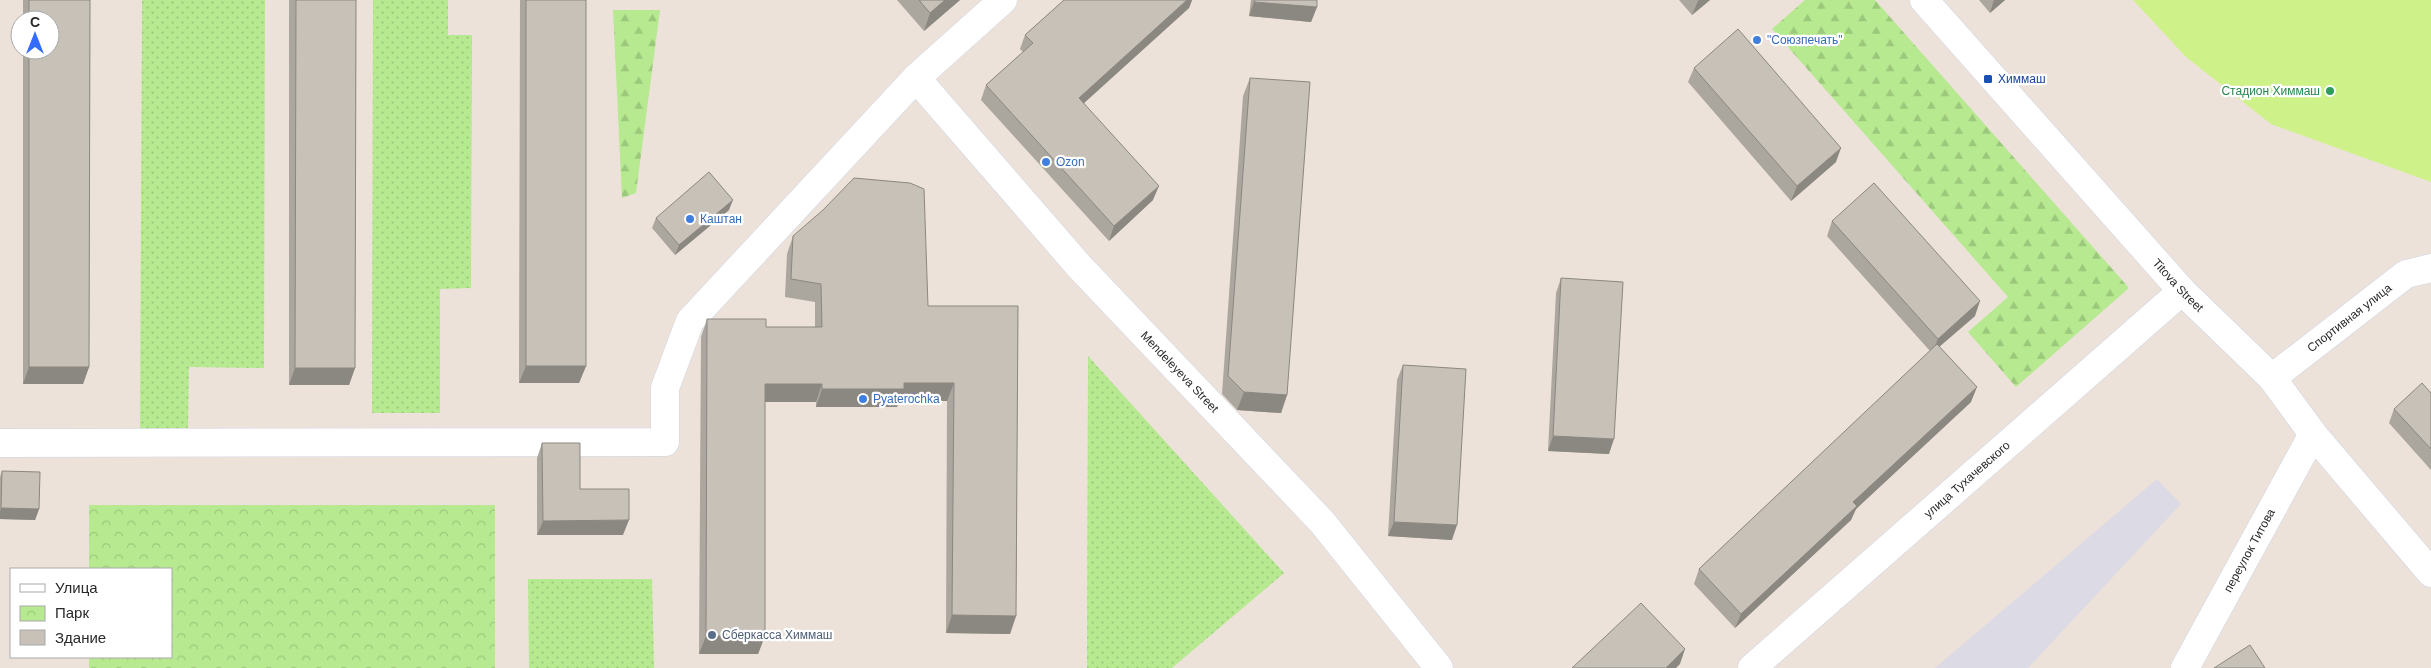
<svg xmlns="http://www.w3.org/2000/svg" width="2431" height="668" viewBox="0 0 2431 668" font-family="Arial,sans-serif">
<defs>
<pattern id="grass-dots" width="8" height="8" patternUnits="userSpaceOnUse" patternTransform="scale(1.25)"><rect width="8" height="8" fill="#b6e990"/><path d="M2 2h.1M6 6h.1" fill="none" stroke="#9cc87c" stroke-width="1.8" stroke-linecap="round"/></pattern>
<pattern id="forest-firs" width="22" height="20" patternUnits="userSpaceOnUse" patternTransform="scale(1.25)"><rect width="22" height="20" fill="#b6e990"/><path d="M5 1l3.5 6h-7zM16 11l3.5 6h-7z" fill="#9cc87c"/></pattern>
<pattern id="park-crowns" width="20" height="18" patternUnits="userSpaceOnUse" patternTransform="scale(1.25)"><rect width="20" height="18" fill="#b6e990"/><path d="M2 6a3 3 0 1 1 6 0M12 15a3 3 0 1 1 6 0" fill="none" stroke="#9cc87c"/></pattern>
</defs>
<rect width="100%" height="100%" fill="#ede2d9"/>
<polygon fill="#dcdae4" points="2157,479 2181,504 2028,668 1935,668"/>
<g fill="url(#grass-dots)">
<polygon points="142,0 265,0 264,368 189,367 188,432 140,432"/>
<polygon points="373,0 448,0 448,35 472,35 471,288 440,289 440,413 372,413"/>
<polygon points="1088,356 1284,573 1172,668 1087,668"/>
<polygon points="528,579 652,579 654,668 529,668"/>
</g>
<g fill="url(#forest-firs)">
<polygon points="1805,0 1875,0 2129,288 2016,387 1968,332 2008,297 1772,29"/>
<polygon points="613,10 660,10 636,193 622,198"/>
</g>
<polygon fill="url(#park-crowns)" points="89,505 495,505 495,668 89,668 89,657 171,657 171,569 89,569"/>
<polygon fill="#cff18a" points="2133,0 2431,0 2431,182 2271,124 2186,57"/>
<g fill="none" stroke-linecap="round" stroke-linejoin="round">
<g stroke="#ced4e3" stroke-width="29">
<g id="minor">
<path id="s1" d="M916 78 1078 265 1322 522 1439 668"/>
<path id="s2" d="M2272 378 2406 274 2431 268"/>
<polyline points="0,443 665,442 665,388 690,321 916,78 1003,0"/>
<path id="s3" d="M1752 668 2182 291"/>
<path id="s4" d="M2185 668 2313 434"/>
</g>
</g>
<g stroke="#ced4e3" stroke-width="29">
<g id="tertiary">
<path id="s5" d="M1924 0 2182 291 2272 378 2313 434 2431 573"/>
</g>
</g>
<use href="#minor" stroke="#fff" stroke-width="28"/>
<use href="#tertiary" stroke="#fff" stroke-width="28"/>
</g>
<g fill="#aba69e">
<polygon points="23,0 90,0 89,367 83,384 23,384 23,50 50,50 50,20 23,20"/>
<polygon points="289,0 356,0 355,368 349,385 289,385"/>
<polygon points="520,0 586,0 586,366 579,383 519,383"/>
<polygon points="897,0 960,0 924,31"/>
<polygon points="1064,0 1192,0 1189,8 1084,103 1153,200 1109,241 981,100 986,85 1023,52 1020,49 1025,35"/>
<polygon points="1251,0 1317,0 1317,7 1311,22 1249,16"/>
<polygon points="1679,0 1710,0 1692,15"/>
<polygon points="1979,0 2005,0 1990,13"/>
<polygon points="1694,68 1836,162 1791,201 1688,82"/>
<polygon points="1250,78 1287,395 1281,413 1237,410 1222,394 1243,96"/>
<polygon points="729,210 675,255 652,228 656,218"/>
<polygon points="1832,221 1975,316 1939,347 1971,402 1856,509 1851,520 1735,628 1694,584 1699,569 1930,351 1827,236"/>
<polygon points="793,236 928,306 1018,306 1016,616 1010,634 946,633 947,401 899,401 897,407 816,407 816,402 765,402 765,636 758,654 699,654 701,337 707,319 766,327 815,327 815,302 785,297 787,254"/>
<polygon points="1561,278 1609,454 1548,451 1556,293"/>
<polygon points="1403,365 1452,540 1388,536 1397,380"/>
<polygon points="2431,393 2431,470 2389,423 2394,409"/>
<polygon points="542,443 580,489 623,535 537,535 537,458"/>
<polygon points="2,471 39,509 35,520 0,519 0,477"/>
</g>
<g fill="#8b8781">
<polygon points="945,0 960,0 924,31 930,13"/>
<polygon points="1187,0 1192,0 1189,8 1073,113 1079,98"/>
<polygon points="1699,0 1710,0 1692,15 1698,1"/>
<polygon points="1994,0 2005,0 1990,13"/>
<polygon points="1254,2 1317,7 1311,22 1249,16"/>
<polygon points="1841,148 1836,162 1791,201 1797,186"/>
<polygon points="1159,186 1153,200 1109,241 1114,226"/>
<polygon points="733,200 729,210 675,255 679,245"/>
<polygon points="1980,301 1975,316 1932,353 1938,339"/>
<polygon points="526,366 586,366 579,383 519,383"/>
<polygon points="29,367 89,367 83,384 23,384"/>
<polygon points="295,368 355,368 349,385 289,385"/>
<polygon points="904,383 954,383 947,401 899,401 897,407 816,407 822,389"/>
<polygon points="765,384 822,384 816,402 759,402"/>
<polygon points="1977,387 1971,402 1856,509 1851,520 1735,628 1741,614 1853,502"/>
<polygon points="1244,392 1287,395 1281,413 1237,410"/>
<polygon points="1553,436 1614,439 1609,454 1548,451"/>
<polygon points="1,508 39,509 35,520 0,519 0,512"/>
<polygon points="629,520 623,535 537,535 543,521"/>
<polygon points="1394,522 1457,525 1452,540 1388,536"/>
<polygon points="952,615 1016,616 1010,634 946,633"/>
<polygon points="706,636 765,636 758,654 699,654"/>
<polygon points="1685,649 1680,664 1676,668 1666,668"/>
</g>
<g fill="#c7c1b8" stroke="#8b8781">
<polygon points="29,0 90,0 89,367 29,367 29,50 50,50 50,20 29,20"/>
<polygon points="296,0 356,0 355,368 295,368"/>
<rect x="526" y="0" width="60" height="366"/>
<polygon points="919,0 945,0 930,13"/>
<polygon points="1064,0 1187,0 1079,98 1159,186 1114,226 986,85 1033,43 1025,35"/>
<polygon points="1255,0 1317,0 1317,7 1254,2"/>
<polygon points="1738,29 1841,148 1797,186 1694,68"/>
<polygon points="1250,78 1310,82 1287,395 1244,392 1228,376"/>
<polygon points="709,172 733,200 679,245 656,218"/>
<polygon points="854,178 910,183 924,189 928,306 1018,306 1016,616 952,615 954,383 904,383 904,389 822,389 822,384 765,384 765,636 706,636 707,319 766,319 766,327 822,327 821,284 791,279 793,236 823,210"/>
<polygon points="1874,183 1980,301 1938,339 1832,221"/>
<polygon points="1561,278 1623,282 1614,439 1553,436"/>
<polygon points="1937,344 1977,387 1853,502 1857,506 1741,614 1699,569"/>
<polygon points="1403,365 1466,369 1457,525 1394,522"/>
<polygon points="2422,383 2431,393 2431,449 2394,409"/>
<polygon points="542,443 580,443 580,489 629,489 629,520 543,521"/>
<polygon points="2,471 40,472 39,509 1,508"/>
<polygon points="1641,603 1685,649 1666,668 1572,668"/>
<polygon points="2250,645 2265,668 2214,668"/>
</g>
<g fill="#3f7fe0" stroke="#fff" stroke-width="2">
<circle cx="1757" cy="40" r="5"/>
<circle cx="1046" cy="162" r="5"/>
<circle cx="690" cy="219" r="5"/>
<circle cx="863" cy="399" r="5"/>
</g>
<rect fill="#1a4fb4" stroke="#fff" stroke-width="2" x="1983" y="74" width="10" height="10" rx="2.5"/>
<circle fill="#2e9e5b" stroke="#fff" stroke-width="2" cx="2330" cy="91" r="5"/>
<circle fill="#5c6f8a" stroke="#fff" stroke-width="2" cx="712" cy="635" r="5"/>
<g text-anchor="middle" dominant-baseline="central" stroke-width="4.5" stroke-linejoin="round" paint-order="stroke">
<g font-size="12" fill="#366cbe" stroke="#fff" text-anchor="start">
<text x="1767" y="40">"Союзпечать"</text>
<text x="1056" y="162">Ozon</text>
<text x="700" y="219">Каштан</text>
<text x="873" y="399">Pyaterochka</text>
</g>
<g font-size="12" fill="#164399" stroke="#fff" text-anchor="start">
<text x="1998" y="79">Химмаш</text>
</g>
<g font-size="12" fill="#27864d" stroke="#fff" text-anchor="end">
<text x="2320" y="91">Стадион Химмаш</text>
</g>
<g font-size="12" fill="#292929" stroke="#fff">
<text stroke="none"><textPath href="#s5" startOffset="382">Titova Street</textPath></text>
<text stroke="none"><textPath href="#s2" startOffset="98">Спортивная улица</textPath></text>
<text stroke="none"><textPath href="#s1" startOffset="395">Mendeleyeva Street</textPath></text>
<text stroke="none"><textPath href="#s3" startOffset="286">улица Тухачевского</textPath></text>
<text stroke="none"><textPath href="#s4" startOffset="134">переулок Титова</textPath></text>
</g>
<g font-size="12" fill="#4e5e75" stroke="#fff" text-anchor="start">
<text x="722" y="635">Сберкасса Химмаш</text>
</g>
</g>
<rect x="10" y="568" width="162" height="90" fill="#ffffff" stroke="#a9a9a9"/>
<rect x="20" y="584" width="25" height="8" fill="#ffffff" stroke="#a9a9a9"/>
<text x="55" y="593" font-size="15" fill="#292929">Улица</text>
<rect x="20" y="606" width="25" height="15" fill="url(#park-crowns)" stroke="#a9a9a9"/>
<text x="55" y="618" font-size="15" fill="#292929">Парк</text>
<rect x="20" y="630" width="25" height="15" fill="#c7c1b8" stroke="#a9a9a9"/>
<text x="55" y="643" font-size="15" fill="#292929">Здание</text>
<g transform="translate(35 35)"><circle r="24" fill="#ffffff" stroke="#a9a9a9"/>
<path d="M0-4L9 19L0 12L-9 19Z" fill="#346cff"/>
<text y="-8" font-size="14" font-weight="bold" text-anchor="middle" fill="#292929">С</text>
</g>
</svg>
